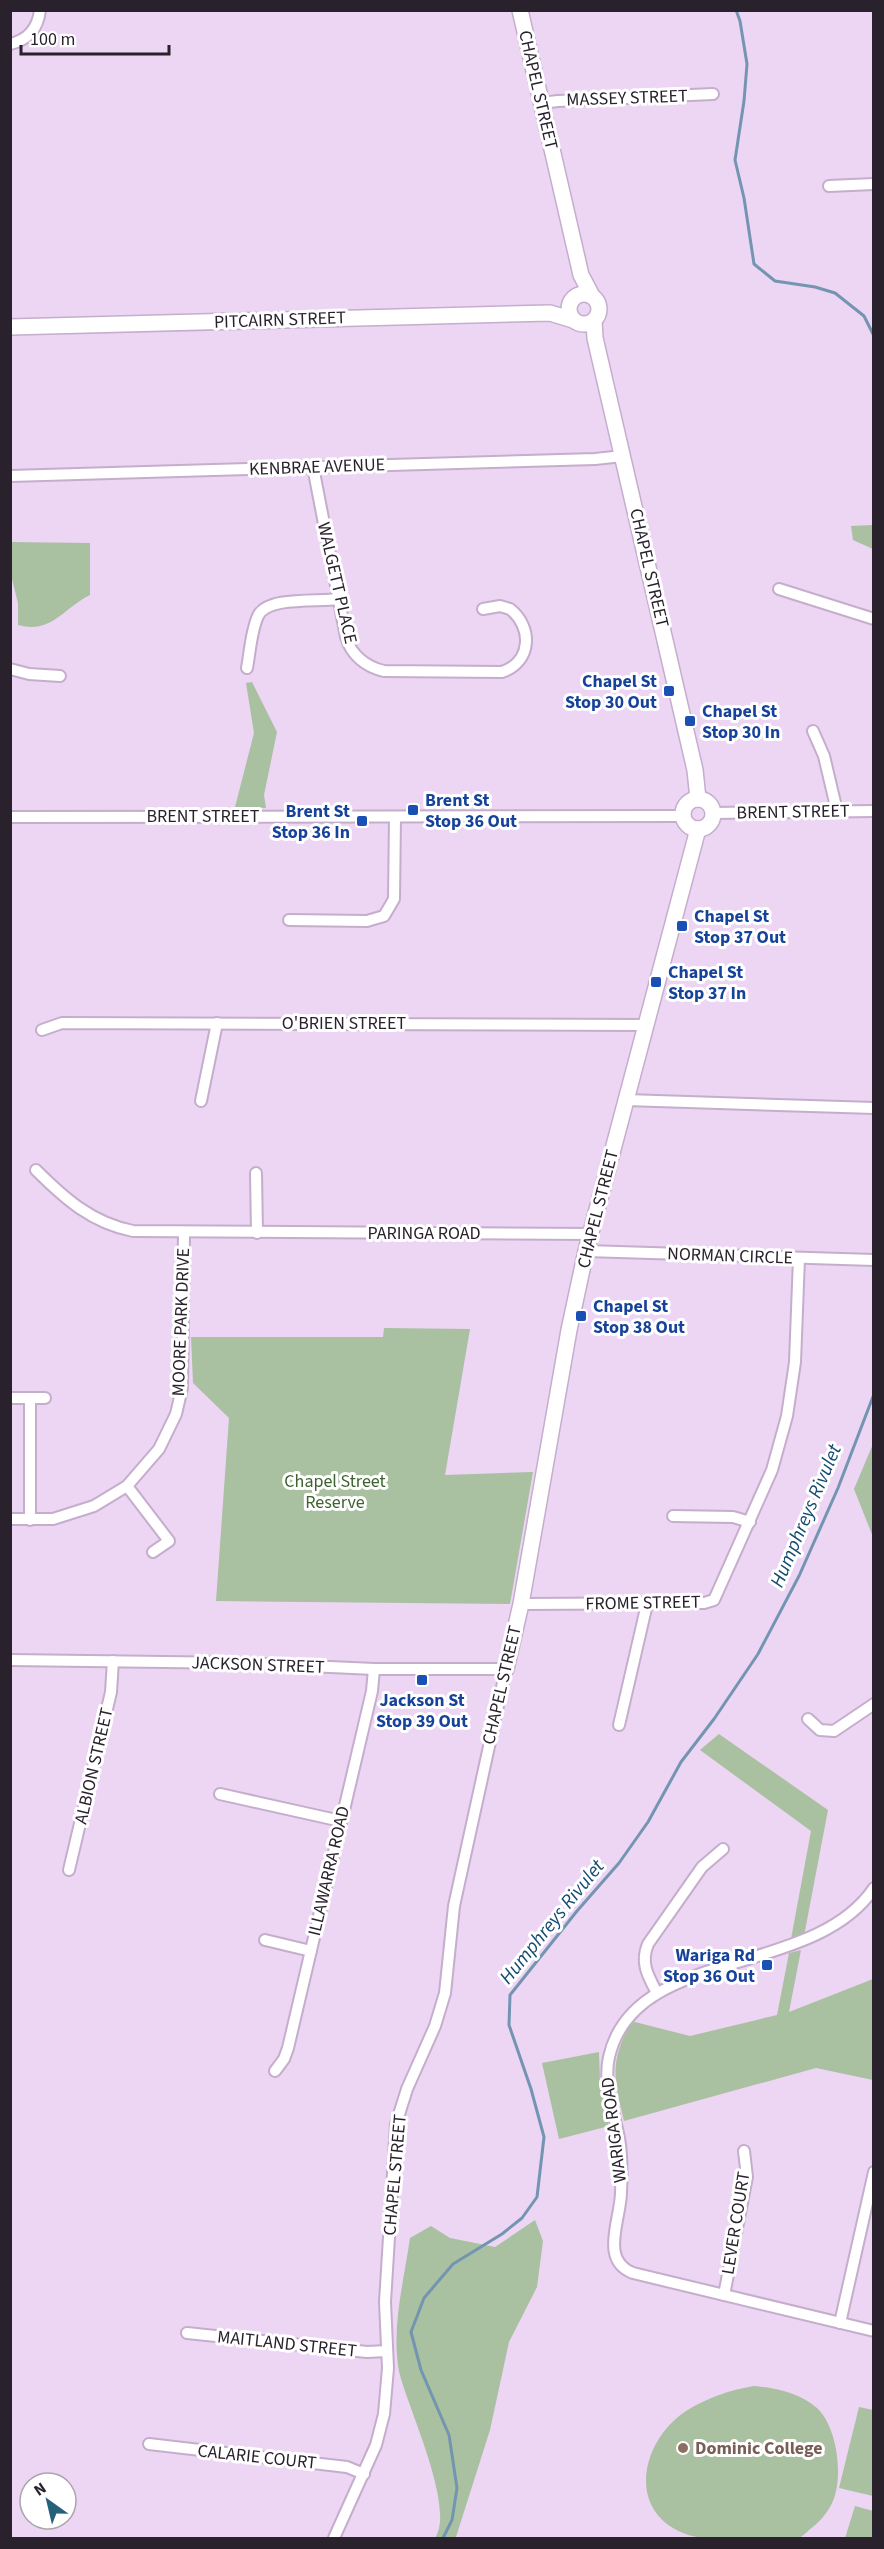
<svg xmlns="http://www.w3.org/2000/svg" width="884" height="2549" viewBox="0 0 884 2549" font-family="'Source Sans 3',sans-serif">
<rect width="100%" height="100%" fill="#edd5f4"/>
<g fill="#a9c0a1">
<polygon points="873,525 873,549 853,540 851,526"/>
<path d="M10 542 90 543V595C62 609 52 634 18 625V603L11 575Z"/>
<polygon points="252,682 277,732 264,795 266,808 235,807 254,733 246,683"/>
<polygon points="384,1328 470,1329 445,1475 533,1472 510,1604 216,1601 229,1418 193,1383 191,1337 383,1337"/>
<polygon points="873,1444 874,1537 873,1537 854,1489"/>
<polygon points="719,1734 828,1810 804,1936 791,1939 811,1831 700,1750"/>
<path d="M801 1950 789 2012 873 1979V2080L816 2068 624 2121C613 2076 610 2063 631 2021L690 2036 777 2015 789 1953Z"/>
<polygon points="599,2052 600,2081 609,2126 559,2139 542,2063"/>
<path d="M535 2220 543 2241 537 2287 509 2342 490 2430 456 2537 435 2538C456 2507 407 2407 399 2371 391 2327 404 2281 410 2238L431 2226 450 2238 495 2247Z"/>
<path d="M754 2386C776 2388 799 2393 817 2408 838 2427 845 2483 830 2507 825 2516 817 2524 809 2530 806 2533 802 2537 798 2538 786 2542 753 2538 739 2538 717 2538 693 2541 673 2528 626 2499 647 2436 686 2411 707 2398 729 2390 754 2386Z"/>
<polygon points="859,2407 873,2410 873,2496 839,2488"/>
<polygon points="855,2506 873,2511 873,2538 845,2538"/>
</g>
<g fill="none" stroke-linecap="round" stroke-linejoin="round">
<g stroke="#7395b1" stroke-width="3">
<polyline points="736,10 740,21 747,64 744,101 735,160 744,198 754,264 775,281 815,287 835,293 864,316 874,336"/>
<polyline points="443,2538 452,2520 457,2488 449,2435 421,2370 411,2332 424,2298 453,2264 502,2234 522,2218 537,2197 544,2137 531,2089 509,2025 510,1995 577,1911 619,1863 648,1822 681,1762 714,1719 758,1654 799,1576 838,1488 874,1394"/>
</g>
<g stroke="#c5aecc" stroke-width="14">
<g id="street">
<path d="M10 44C28 40 38 28 40 10"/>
<polyline points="541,103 558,101 713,94"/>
<polyline points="829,186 874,184"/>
<path d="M313 467 346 637C351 655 366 667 384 671L502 672C532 662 533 627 510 609L500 606 483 609"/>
<polyline points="10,476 595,459 623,456"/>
<polyline points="779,589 874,619"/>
<path d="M247 668C250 652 251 631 258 616 267 596 318 602 338 599"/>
<polyline points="10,669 29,674 60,676"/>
<polyline points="813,731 824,756 837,811"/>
<polyline points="713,813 874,811"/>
<polyline points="10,817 684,816"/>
<polyline points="289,920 367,921 384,916 394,899 395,817"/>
<polyline points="42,1030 62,1023 646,1025"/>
<polyline points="626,1100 874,1108"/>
<polyline points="201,1101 217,1023"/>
<path d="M36 1170C65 1199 92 1223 133 1231L591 1234"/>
<polyline points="256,1173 257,1233"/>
<polyline points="586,1251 874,1260"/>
<polyline points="10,1398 45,1398"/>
<polyline points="30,1398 30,1520"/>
<polyline points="127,1486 169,1541 153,1552"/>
<polyline points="673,1516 733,1517 750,1522"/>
<polyline points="10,1519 53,1519 94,1506 127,1486 159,1449 176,1414 182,1388 184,1233"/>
<polyline points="521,1604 704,1603 714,1600 772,1470 787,1416 795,1362 799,1258"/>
<polyline points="10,1660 241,1663 374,1669 506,1669 454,1906 445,1993 435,2026 407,2089 396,2124 385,2302 388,2368 384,2414 376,2445 334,2538"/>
<polyline points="808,1719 820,1730 834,1731 874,1704"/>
<polyline points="619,1725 647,1604"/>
<polyline points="220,1794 341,1821"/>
<polyline points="69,1870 111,1692 113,1661"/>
<path d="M874 1888C813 1979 634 1946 609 2057 603 2082 614 2113 619 2138 622 2156 622 2174 621 2192 621 2219 599 2260 633 2273L874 2331"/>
<polyline points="265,1940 311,1951"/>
<path d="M657 1993C648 1976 640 1963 648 1944L702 1867 723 1849"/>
<polyline points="275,2071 284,2059 288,2048 372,1691 374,1669"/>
<polyline points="724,2295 747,2177 744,2151"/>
<polyline points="840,2323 874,2172"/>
<polyline points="187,2333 367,2352 387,2351"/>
<polyline points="149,2444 347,2467 364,2474"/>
</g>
</g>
<g stroke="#c5aecc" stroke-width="18">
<g id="secondary">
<polyline points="520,10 581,275 592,296"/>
<circle cx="584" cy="309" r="15"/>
<polyline points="594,321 595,338 695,770 698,799"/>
<polyline points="10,327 550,313 573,320"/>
<circle cx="698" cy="814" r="15"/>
<polyline points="506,1669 521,1604 569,1330 586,1251 698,829"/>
</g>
</g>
<use href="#street" stroke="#fff" stroke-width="10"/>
<use href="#secondary" stroke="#fff" stroke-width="15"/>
</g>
<g fill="#1a4fb4" stroke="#fff" stroke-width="2">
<rect x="663" y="685" width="12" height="12" rx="3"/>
<rect x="684" y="715" width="12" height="12" rx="3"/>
<rect x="407" y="804" width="12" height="12" rx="3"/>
<rect x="356" y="815" width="12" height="12" rx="3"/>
<rect x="676" y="920" width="12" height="12" rx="3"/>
<rect x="650" y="976" width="12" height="12" rx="3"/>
<rect x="575" y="1310" width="12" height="12" rx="3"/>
<rect x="416" y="1674" width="12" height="12" rx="3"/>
<rect x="761" y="1959" width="12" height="12" rx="3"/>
</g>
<circle fill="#8d6e63" stroke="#fff" stroke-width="2" cx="683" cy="2448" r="6"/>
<g text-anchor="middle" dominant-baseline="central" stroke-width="6" stroke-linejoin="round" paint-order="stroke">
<g font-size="18" fill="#29212c" stroke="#fff">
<text transform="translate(538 90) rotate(77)">CHAPEL STREET</text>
<text transform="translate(627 98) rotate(-2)">MASSEY STREET</text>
<text transform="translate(280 320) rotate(-2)">PITCAIRN STREET</text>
<text transform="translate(317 467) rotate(-2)">KENBRAE AVENUE</text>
<text transform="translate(649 568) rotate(77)">CHAPEL STREET</text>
<text transform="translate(337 583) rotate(77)">WALGETT PLACE</text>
<text transform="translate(793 812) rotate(-1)">BRENT STREET</text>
<text x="203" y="816">BRENT STREET</text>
<text x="344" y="1023">O'BRIEN STREET</text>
<text transform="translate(598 1209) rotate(-76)">CHAPEL STREET</text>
<text x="424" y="1233">PARINGA ROAD</text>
<text transform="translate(730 1256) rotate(2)">NORMAN CIRCLE</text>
<text transform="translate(181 1322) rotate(-88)">MOORE PARK DRIVE</text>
<text transform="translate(643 1603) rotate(-1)">FROME STREET</text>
<text transform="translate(258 1665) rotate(2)">JACKSON STREET</text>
<text transform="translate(502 1685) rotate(-77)">CHAPEL STREET</text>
<text transform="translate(94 1766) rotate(-77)">ALBION STREET</text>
<text transform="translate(329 1871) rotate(-77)">ILLAWARRA ROAD</text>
<text transform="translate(614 2130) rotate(-97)">WARIGA ROAD</text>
<text transform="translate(395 2175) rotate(-85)">CHAPEL STREET</text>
<text transform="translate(736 2223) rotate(-81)">LEVER COURT</text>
<text transform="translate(287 2344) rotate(6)">MAITLAND STREET</text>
<text transform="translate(257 2457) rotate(6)">CALARIE COURT</text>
</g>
<g font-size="18" font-weight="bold" fill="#164399" stroke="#fff" text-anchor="start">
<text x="657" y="681" text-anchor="end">Chapel St<tspan x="657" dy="21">Stop 30 Out</tspan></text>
<text x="702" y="711">Chapel St<tspan x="702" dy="21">Stop 30 In</tspan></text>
<text x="425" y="800">Brent St<tspan x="425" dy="21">Stop 36 Out</tspan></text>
<text x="350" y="811" text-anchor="end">Brent St<tspan x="350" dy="21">Stop 36 In</tspan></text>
<text x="694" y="916">Chapel St<tspan x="694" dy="21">Stop 37 Out</tspan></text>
<text x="668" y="972">Chapel St<tspan x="668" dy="21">Stop 37 In</tspan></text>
<text x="593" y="1306">Chapel St<tspan x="593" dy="21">Stop 38 Out</tspan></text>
<text x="422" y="1700" text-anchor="middle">Jackson St<tspan x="422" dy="21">Stop 39 Out</tspan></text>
<text x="755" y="1955" text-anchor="end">Wariga Rd<tspan x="755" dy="21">Stop 36 Out</tspan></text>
</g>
<g font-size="18" fill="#3e6231" stroke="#fff">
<text x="335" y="1481">Chapel Street<tspan x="335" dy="21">Reserve</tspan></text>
</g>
<g font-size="18" font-weight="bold" fill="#785e54" stroke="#fff" text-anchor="start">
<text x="695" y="2448">Dominic College</text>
</g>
<g font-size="20" font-style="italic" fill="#124c72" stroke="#fff">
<text transform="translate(806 1516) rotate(-67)">Humphreys Rivulet</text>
<text transform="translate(552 1922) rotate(-51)">Humphreys Rivulet</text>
</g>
</g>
<rect width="884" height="2549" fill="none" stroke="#29212c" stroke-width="24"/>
<g transform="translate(48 2501) rotate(326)"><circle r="28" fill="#ffffff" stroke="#a9a6ab" stroke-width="1.5"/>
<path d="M0-4.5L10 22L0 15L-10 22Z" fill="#256179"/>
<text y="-9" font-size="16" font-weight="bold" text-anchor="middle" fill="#29212c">N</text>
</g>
<path d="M21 45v9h148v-9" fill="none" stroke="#29212c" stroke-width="3"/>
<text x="30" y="45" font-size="18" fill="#29212c" stroke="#ffffff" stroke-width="4.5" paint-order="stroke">100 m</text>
</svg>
